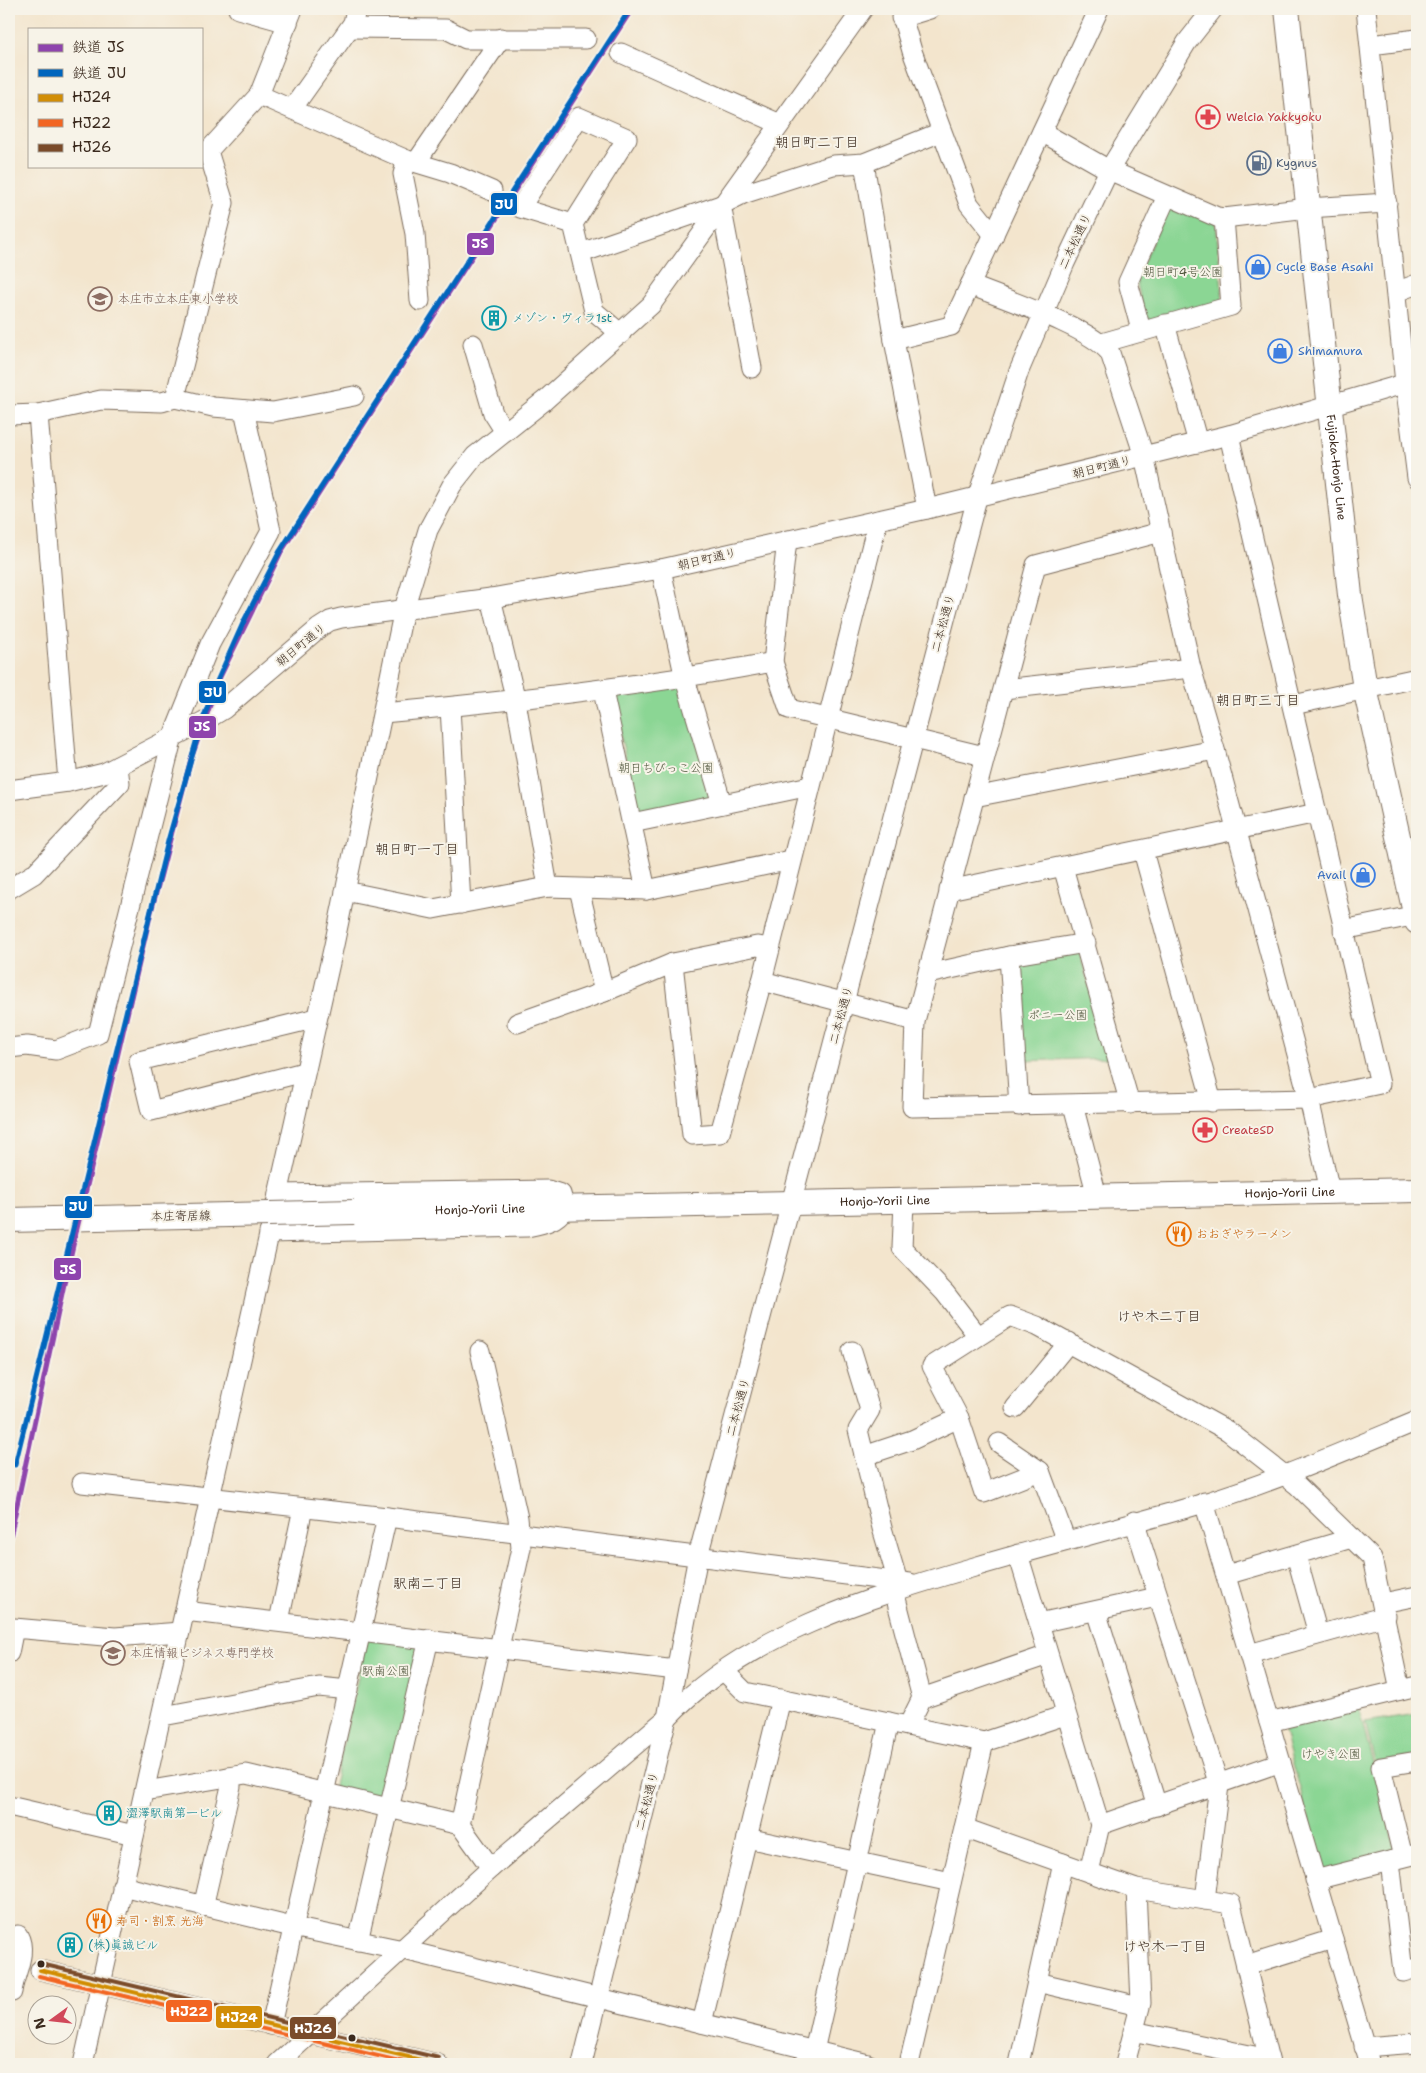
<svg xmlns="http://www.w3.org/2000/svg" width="1426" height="2073" viewBox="0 0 1426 2073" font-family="'Shantell Sans','Klee One',sans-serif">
<rect width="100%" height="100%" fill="#f7f3e8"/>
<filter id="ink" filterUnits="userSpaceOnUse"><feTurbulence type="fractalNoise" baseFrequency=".02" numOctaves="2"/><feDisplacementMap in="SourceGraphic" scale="10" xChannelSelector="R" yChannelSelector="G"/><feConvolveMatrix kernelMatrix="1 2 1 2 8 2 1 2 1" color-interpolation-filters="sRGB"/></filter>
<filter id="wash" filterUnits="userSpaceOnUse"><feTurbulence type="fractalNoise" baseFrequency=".0096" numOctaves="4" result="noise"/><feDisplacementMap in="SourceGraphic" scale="20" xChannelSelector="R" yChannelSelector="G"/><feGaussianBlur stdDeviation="1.12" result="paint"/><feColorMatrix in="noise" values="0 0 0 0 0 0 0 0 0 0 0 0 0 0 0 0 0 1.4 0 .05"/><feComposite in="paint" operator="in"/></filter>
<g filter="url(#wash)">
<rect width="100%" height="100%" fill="#f3e5cd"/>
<g fill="#8bd694" stroke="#638059">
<polygon points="1174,206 1216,222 1223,303 1151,322 1145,317 1136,279 1168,207"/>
<polygon points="675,685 682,689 714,799 639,815 612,700 616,694"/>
<polygon points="1079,950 1109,1058 1022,1061 1018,961"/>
<polygon points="367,1637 420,1641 388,1799 333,1790"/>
<polygon points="1358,1705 1395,1849 1392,1855 1328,1871 1322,1867 1283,1728"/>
<polygon points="1417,1714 1417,1756 1375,1763 1365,1722"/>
</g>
</g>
<g filter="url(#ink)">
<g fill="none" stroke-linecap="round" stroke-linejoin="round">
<g stroke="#7b6b5b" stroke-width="21">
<g id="minor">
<polyline points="238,9 288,23"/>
<polyline points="900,9 912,51 969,204 994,235"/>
<polyline points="1366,9 1405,383 1417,478"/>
<polyline points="901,18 930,9"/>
<polyline points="350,28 446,29 466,39 586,39"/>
<polyline points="1371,45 1417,39"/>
<polyline points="621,53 780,124"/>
<polyline points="259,95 407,160 450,173 492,191"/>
<polyline points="292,109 353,23 356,9"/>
<polyline points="1042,132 1109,170 1217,217 1224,218 1308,208 1387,203"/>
<polyline points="407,160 403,174 415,234 420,301"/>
<polyline points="417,161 501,38"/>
<polyline points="864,163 894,340 927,509"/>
<polyline points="721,205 752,368"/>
<polyline points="573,224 520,208 579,117 627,138 573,224 594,311 621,334"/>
<polyline points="581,253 721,205 743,194 833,165 864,163 941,132"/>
<path d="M970 285C1004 299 1090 327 1110 353L1144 456 1191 668 1215 750 1309 1099 1330 1191"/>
<polyline points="1396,292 1417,284"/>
<polyline points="1165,324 1198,443"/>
<polyline points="1141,330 1128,282 1167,196"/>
<polyline points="894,340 951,326 1099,9"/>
<polyline points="1102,343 1231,306 1224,218"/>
<polyline points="473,344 493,413 505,432"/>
<polyline points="175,398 213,407 273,412 354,396"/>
<polyline points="38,414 68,782"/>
<polyline points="9,415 38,414 101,400 162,402 175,398 224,203 208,151 259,95 293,9"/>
<polyline points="1161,532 1036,565 915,1021 912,1107 1309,1099 1380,1084 1229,435"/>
<polyline points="787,540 773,662 789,709 984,756"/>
<polyline points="661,569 685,679 722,804"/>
<polyline points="491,598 516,701 548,887"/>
<polyline points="1004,689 1191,668"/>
<polyline points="603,691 646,890"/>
<polyline points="1293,705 1417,678"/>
<polyline points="450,707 461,904"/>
<path d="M383 713C514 701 644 686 773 662"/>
<polyline points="9,790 68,782 104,773 204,721 224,709 319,628 330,621 341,618 491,598 661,569 927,509 1229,435 1417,380"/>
<polyline points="974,797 1215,750"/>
<polyline points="632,823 810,786"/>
<polyline points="1143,851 1212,1102"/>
<polyline points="1063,867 1130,1104"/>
<polyline points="9,889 34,874 120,783 118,766"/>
<polyline points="579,889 604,992"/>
<polyline points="949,890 1317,813"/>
<polyline points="345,891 433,909 548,887 646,890 791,860"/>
<polyline points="1343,930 1417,915"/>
<polyline points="1009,956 1019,1106"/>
<polyline points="673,963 692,1135 720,1133 762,981 878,520"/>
<polyline points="928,974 1009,956 1086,943"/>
<polyline points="762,981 915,1021"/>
<polyline points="517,1023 604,992 673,963 757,946 770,948"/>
<polyline points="9,1048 27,1046 56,1050 98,1034 173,736 210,644 271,531 244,410"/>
<polyline points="304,1072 151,1111 139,1061 317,1018"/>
<polyline points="1073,1105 1097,1196"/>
<polyline points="904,1202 902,1248 945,1293 978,1336"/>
<path d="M269 1233 527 1227C542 1224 556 1222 565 1208L561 1194 548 1190 278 1194"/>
<polyline points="852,1351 870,1410 858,1430 882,1528 898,1582"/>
<polyline points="1015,1408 1069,1342"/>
<polyline points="999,1443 1040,1471"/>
<polyline points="864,1456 912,1440 959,1418"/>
<polyline points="82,1483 387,1517 910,1583"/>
<polyline points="1204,1502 1370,2064"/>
<polyline points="1134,1521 1219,1785 1205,1900"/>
<polyline points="1066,1541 1040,1471 984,1493 959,1418 932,1366 1010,1316 1037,1326 1228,1431 1297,1485 1372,1558 1400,1690"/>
<polyline points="1018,1554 1100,1825 1089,1872"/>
<polyline points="1296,1555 1318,1634"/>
<polyline points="1226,1575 1352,1538"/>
<polyline points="894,1591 922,1698 908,1726"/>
<polyline points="1383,1603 1417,1596"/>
<polyline points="185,1611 676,1670"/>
<polyline points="1096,1611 1157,1806"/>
<polyline points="279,1621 303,1508"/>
<polyline points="1039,1623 1157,1597"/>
<polyline points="9,1653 14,1628 115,1637 180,1632"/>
<polyline points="1249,1654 1386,1616"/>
<polyline points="724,1671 745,1692 984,1742 1065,1715"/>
<polyline points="922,1698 1048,1655"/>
<polyline points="163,1716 319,1687 348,1690"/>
<polyline points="1269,1722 1417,1686"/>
<polyline points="145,1791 246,1774 460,1825 491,1868"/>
<polyline points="9,1806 134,1835"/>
<polyline points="460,1825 521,1548 518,1518 480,1351"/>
<polyline points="1100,1825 1281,1762"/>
<polyline points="964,1828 1136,1889 1231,1904 1270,2064"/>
<polyline points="747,1838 951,1882"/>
<polyline points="1403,1857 1381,1767 1417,1761"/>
<polyline points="1390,1861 1403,1972 1417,1968"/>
<polyline points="1315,1880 1417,1854"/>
<polyline points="122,1886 292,1927 408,1951 868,2064"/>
<polyline points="203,1907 231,1786 228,1777"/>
<polyline points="358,1941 429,1639"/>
<polyline points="1246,1966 1333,1939"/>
<polyline points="40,1970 438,2064"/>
<polyline points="1037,1982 1139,2006"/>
<path d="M12 1992C14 1974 28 1953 18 1935"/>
<polyline points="702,2023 781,1699"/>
<polyline points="271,2025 387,1517"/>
<polyline points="1133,2031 1269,2059"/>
<polyline points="1364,2047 1417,2043"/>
<polyline points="814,2051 889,1722"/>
<polyline points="83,2064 334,945 404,609 428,530 452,485 475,456 544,401 651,305 863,9"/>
<path d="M277 2064 491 1868 667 1718C744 1636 867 1598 971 1568 1049 1545 1127 1526 1204 1503 1276 1481 1347 1450 1417 1421"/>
<polyline points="582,2064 667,1718 698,1556 977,498 1019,371 1065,263 1109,170 1187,42 1213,9"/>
<polyline points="909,2064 984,1742"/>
<polyline points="1019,2064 1063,1863"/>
<polyline points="1125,2064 1141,2003 1136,1889"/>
</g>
</g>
<g stroke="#7b6b5b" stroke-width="26">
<g id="major">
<path id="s1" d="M1287 9 1350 595 1365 688 1417 922"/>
<path id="s2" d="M354 1212 1417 1190"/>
</g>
</g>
<use href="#minor" stroke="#fff" stroke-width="19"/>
<use href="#major" stroke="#fff" stroke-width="24"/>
<g stroke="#7b6b5b" stroke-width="26" stroke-linecap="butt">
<polyline id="major-bridge" points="9,1220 354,1212"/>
</g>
<use href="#major-bridge" stroke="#fff" stroke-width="24"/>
<g stroke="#f7f3e8" stroke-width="8">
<polyline id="bus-1" points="40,1970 438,2064"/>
</g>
<g stroke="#f7f3e8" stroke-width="8">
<polyline id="bus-2" points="39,1976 412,2064"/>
</g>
<g stroke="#f7f3e8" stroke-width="8">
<polyline id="bus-3" points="41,1964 439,2058"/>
</g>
<use href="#bus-1" stroke="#d18d06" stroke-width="4"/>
<use href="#bus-2" stroke="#f26522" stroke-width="4"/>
<use href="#bus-3" stroke="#7a4b2a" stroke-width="4"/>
<g stroke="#f7f3e8" stroke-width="9">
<polyline id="rail-1" points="9,1542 64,1284 151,912 191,759 220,677 281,552 632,9"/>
</g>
<g stroke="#f7f3e8" stroke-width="9">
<polyline id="rail-2" points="15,1465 168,841 200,728 214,688 244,621 280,551 628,12"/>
</g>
<use href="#rail-1" stroke="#8e44ad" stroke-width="5"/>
<use href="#rail-2" stroke="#0065bd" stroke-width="5"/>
</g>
</g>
<defs>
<g id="pharmacy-ring" transform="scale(1.25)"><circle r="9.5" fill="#f7f3e8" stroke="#e0444e" stroke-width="1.5"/><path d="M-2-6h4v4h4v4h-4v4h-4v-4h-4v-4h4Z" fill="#e0444e"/></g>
<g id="fuel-ring" transform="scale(1.25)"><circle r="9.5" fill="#f7f3e8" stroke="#5c6f8a" stroke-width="1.5"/><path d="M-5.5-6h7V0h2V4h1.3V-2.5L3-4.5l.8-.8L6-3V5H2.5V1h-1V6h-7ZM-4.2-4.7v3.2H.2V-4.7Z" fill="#5c6f8a"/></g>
<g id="shop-ring" transform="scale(1.25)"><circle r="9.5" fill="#f7f3e8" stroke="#3f7fe0" stroke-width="1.5"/><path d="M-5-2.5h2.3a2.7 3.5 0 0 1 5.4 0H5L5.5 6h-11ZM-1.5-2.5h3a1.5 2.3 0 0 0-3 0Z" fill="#3f7fe0"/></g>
<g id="school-ring" transform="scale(1.25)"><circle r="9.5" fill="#f7f3e8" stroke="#8d6e63" stroke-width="1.5"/><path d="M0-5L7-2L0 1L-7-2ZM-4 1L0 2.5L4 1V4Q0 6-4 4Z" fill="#8d6e63"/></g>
<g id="building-ring" transform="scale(1.25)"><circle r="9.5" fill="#f7f3e8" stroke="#0f9aa8" stroke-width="1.5"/><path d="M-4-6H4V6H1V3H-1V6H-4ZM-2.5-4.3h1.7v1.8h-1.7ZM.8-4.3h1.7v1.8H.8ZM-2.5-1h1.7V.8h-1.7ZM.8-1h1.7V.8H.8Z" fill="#0f9aa8"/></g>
<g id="restaurant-ring" transform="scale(1.25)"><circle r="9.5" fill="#f7f3e8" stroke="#e8710a" stroke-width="1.5"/><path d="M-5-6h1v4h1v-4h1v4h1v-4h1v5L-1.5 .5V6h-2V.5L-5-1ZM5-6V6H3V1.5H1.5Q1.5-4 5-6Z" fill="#e8710a"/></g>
<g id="university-ring" transform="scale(1.25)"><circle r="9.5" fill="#f7f3e8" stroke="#8d6e63" stroke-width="1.5"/><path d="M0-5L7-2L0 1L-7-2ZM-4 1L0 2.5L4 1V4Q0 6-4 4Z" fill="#8d6e63"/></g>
</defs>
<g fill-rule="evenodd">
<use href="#pharmacy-ring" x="1208" y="117"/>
<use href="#fuel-ring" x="1259" y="163"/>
<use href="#shop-ring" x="1258" y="267"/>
<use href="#school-ring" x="100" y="299"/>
<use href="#building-ring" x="494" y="318"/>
<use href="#shop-ring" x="1280" y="351"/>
<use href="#shop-ring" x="1363" y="875"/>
<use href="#pharmacy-ring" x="1205" y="1130"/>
<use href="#restaurant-ring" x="1179" y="1234"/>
<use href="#university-ring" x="113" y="1653"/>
<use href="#building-ring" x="109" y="1813"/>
<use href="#restaurant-ring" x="99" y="1921"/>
<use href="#building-ring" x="70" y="1945"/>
</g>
<g fill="#3b2a1e" stroke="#f7f3e8" stroke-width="2">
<circle cx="41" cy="1964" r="4.5"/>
<circle cx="352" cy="2038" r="4.5"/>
</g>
<g text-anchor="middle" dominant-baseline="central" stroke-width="4" stroke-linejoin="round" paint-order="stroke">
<g font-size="12" fill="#be3a42" stroke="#f7f3e8" text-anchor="start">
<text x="1226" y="117">Welcia Yakkyoku</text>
<text x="1222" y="1130">CreateSD</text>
</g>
<g font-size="12" fill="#4e5e75" stroke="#f7f3e8" text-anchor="start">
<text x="1276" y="163">Kygnus</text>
</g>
<g font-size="12" fill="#3b2a1e" stroke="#f7f3e8">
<text transform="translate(1075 241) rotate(-65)">二本松通り</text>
<text transform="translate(1102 467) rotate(-14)">朝日町通り</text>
<text stroke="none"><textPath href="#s1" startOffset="461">Fujioka-Honjo Line</textPath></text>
<text transform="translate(707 559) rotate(-13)">朝日町通り</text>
<text transform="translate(943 623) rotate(-75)">二本松通り</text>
<text transform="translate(301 645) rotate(-39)">朝日町通り</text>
<text transform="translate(841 1015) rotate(-75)">二本松通り</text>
<text stroke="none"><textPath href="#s2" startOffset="936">Honjo-Yorii Line</textPath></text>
<text stroke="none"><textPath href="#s2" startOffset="531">Honjo-Yorii Line</textPath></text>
<text stroke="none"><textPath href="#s2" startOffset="126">Honjo-Yorii Line</textPath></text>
<text transform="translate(181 1216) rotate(-1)">本庄寄居線</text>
<text transform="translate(738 1407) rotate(-75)">二本松通り</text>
<text transform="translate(647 1801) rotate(-76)">二本松通り</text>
</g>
<g font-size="12" fill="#366cbe" stroke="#f7f3e8" text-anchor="start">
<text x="1276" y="267">Cycle Base Asahi</text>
<text x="1298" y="351">Shimamura</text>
<text x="1346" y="875" text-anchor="end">Avail</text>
</g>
<g font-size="12" fill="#4f553c" stroke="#f7f3e8">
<text x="1183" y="272">朝日町4号公園</text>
<text x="666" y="768">朝日ちびっこ公園</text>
<text x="1058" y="1015">ポニー公園</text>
<text x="386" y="1671">駅南公園</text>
<text x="1331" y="1754">けやき公園</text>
</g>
<g font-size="12" fill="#785e54" stroke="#f7f3e8" text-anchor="start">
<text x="118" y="299">本庄市立本庄東小学校</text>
<text x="130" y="1653">本庄情報ビジネス専門学校</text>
</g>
<g font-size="12" fill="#0d838f" stroke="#f7f3e8" text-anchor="start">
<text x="512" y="318">メゾン・ヴィラ1st</text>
<text x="126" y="1813">澀澤駅南第一ビル</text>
<text x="88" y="1945">(株)眞誠ビル</text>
</g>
<g font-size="12" fill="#c56008" stroke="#f7f3e8" text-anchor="start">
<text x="1196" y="1234">おおぎやラーメン</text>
<text x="116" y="1921">寿司・割烹 光海</text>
</g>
<g font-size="14" fill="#3b2a1e" stroke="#f7f3e8">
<text x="817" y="142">朝日町二丁目</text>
<text x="1258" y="700">朝日町三丁目</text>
<text x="417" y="849">朝日町一丁目</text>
<text x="1159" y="1316">けや木二丁目</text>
<text x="428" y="1583">駅南二丁目</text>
<text x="1165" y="1946">けや木一丁目</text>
</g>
</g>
<g stroke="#f7f3e8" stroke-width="2">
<rect x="490" y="192" width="28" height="24" rx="5" fill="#0065bd"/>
<rect x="466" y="232" width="29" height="24" rx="5" fill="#8e44ad"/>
<rect x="198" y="680" width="29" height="24" rx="5" fill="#0065bd"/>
<rect x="188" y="715" width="29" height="24" rx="5" fill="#8e44ad"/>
<rect x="64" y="1195" width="29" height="24" rx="5" fill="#0065bd"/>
<rect x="53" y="1257" width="29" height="24" rx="5" fill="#8e44ad"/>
<rect x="165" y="1999" width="48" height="24" rx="5" fill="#f26522"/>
<rect x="215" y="2005" width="48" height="24" rx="5" fill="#d18d06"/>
<rect x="289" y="2016" width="48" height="24" rx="5" fill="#7a4b2a"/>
</g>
<g font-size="14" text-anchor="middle" font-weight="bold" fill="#fff">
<text x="504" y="209">JU</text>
<text x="480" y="248">JS</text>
<text x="213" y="697">JU</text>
<text x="202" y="731">JS</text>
<text x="78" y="1211">JU</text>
<text x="68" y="1274">JS</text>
<text x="189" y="2016">HJ22</text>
<text x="239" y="2022">HJ24</text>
<text x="313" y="2033">HJ26</text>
</g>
<rect width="1426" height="2073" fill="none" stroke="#f7f3e8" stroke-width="30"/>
<rect x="28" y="28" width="175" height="140" fill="#f7f3e8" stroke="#aca397"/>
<rect x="38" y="44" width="25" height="8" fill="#8e44ad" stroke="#aca397"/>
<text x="72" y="52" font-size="15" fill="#3b2a1e">鉄道 JS</text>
<rect x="38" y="69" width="25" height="8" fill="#0065bd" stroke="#aca397"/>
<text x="72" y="78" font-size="15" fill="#3b2a1e">鉄道 JU</text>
<rect x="38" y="94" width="25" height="8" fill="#d18d06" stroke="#aca397"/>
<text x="72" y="102" font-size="15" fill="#3b2a1e">HJ24</text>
<rect x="38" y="119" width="25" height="8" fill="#f26522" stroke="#aca397"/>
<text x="72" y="128" font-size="15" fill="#3b2a1e">HJ22</text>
<rect x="38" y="144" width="25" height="8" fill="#7a4b2a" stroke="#aca397"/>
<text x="72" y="152" font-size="15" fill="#3b2a1e">HJ26</text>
<g transform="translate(52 2020) rotate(255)"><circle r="24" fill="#f7f3e8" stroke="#aca397"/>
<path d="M0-4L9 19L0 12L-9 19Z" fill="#d1495b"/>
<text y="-8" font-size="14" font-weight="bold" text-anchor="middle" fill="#3b2a1e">N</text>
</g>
</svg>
